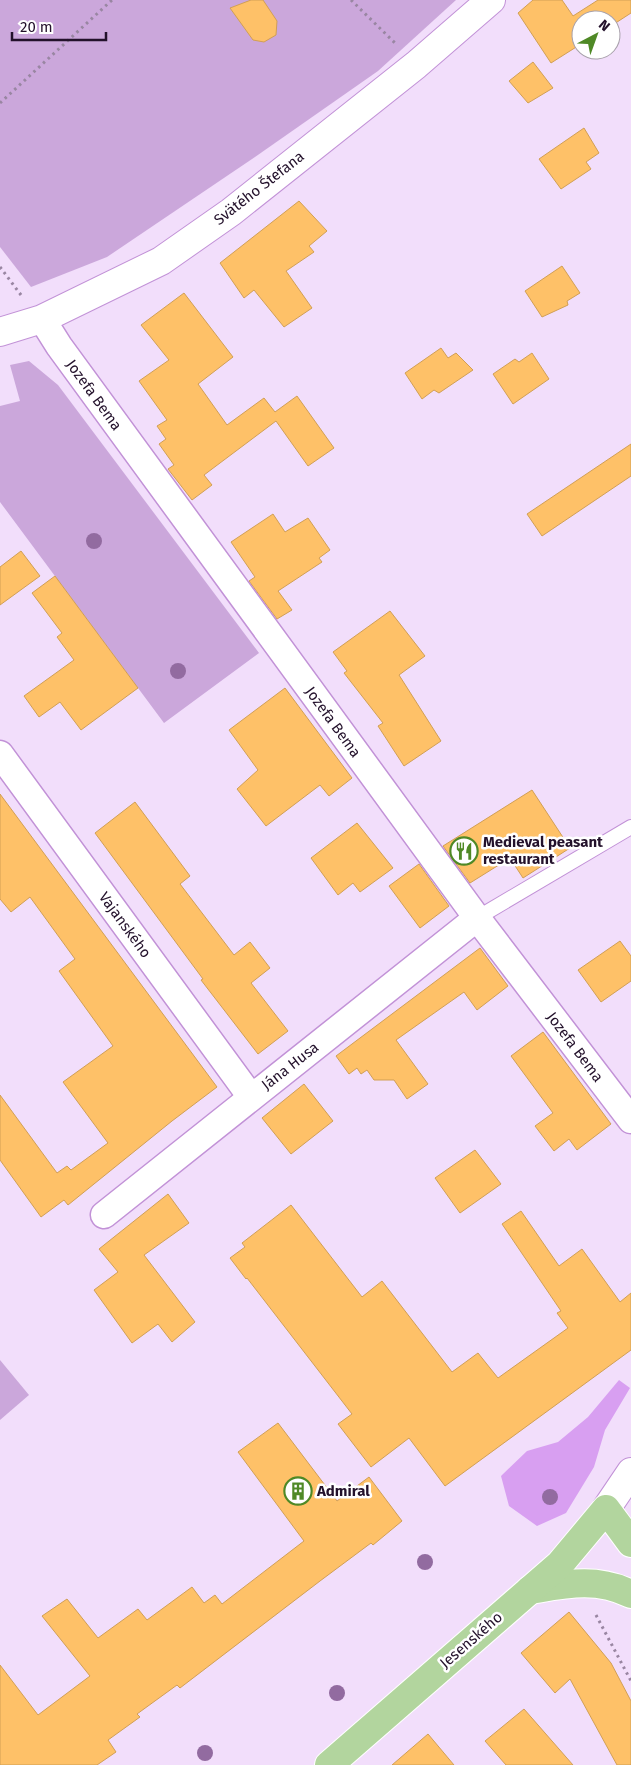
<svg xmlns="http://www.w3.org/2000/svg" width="631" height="1765" viewBox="0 0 631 1765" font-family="'Fira Sans',sans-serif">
<rect width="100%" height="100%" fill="#f2defb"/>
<g fill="#cba7db">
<polygon points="0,0 456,0 378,71 255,157 107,257 31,287 0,247"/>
<polygon points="29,361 58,385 259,653 164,723 0,502 0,406 20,401 10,365"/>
<polygon points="0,1360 29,1395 0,1420"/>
</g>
<polygon fill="#d89ff1" points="619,1380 630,1388 605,1430 594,1467 566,1513 537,1526 509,1506 501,1476 527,1451 558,1442 588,1417"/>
<g fill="#fec168" stroke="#d19f55">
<polygon points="251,0 263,0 277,21 276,35 264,42 253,40 230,8"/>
<polygon points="533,0 562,0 573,16 598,0 631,0 631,13 611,26 611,20 581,20 581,44 551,63 518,13"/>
<polygon points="533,62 553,88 528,103 509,81"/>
<polygon points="584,128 599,153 586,162 591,169 561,189 539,159"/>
<polygon points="299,201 327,231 309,246 314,252 286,271 312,308 284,327 254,290 244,298 220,263"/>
<polygon points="562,266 580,293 567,301 568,305 542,317 525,291"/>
<polygon points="184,293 233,357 198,384 227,425 264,398 275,412 297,396 334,448 308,466 276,421 204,475 212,485 192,500 168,469 174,465 159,444 166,439 157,426 167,420 139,381 169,360 141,325"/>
<polygon points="441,348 448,358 456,353 473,370 439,393 434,390 422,399 405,373"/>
<polygon points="532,353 549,379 513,404 493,374 515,359 519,362"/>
<polygon points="631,444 631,476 542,536 527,514"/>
<polygon points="273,514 285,532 308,518 330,550 319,558 322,562 278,591 292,610 277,619 249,581 255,577 231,542"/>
<polygon points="21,551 40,576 0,605 0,567"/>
<polygon points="55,576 138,688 81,730 60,702 39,717 24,696 74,660 57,637 62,633 32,593"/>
<polygon points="390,611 425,656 399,675 441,741 404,766 378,726 383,723 344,673 347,671 333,652"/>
<polygon points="285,688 352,778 329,796 320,785 266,826 237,789 258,770 229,730"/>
<polygon points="532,790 570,848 523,878 510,858 470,883 443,846"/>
<polygon points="0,794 217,1087 172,1121 68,1205 64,1200 41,1217 0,1160 0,1095 57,1173 67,1166 71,1170 108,1143 63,1082 113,1046 59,971 75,959 30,897 11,912 0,899"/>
<polygon points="135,802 190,876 180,884 234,955 250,942 270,968 251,983 288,1031 258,1054 201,980 203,979 95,833"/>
<polygon points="357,823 393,868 360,892 353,883 338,895 311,858"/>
<polygon points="419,864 449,906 420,928 389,886"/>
<polygon points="620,941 631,956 631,981 601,1002 578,970"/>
<polygon points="480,948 508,986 477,1010 464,992 396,1040 428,1084 407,1099 394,1080 374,1080 367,1070 361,1074 357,1068 349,1074 336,1056"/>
<polygon points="543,1032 611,1124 577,1150 569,1139 554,1151 535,1126 553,1113 511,1056"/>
<polygon points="304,1084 333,1121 291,1154 262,1118"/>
<polygon points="475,1150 501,1184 460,1213 435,1178"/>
<polygon points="168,1194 189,1223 144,1255 195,1322 172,1342 158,1324 132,1343 94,1290 118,1272 99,1249"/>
<polygon points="291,1205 362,1297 382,1281 452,1372 478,1353 498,1378 568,1328 557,1313 561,1311 502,1224 521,1211 559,1266 582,1249 620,1302 631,1293 631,1350 445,1486 409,1438 371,1467 338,1424 352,1414 247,1278 246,1279 230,1258 245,1247 242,1243"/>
<polygon points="278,1423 337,1501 369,1477 402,1521 373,1545 371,1543 320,1581 180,1688 177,1685 137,1714 140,1717 108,1740 116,1752 97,1765 0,1765 0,1665 38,1715 90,1676 42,1616 67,1599 98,1638 138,1609 147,1620 192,1587 204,1603 215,1595 222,1604 304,1541 238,1452"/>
<polygon points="569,1612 611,1663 631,1701 631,1765 617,1765 570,1679 555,1693 521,1653"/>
<polygon points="524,1709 573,1765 506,1765 485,1741"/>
<polygon points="428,1734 454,1765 392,1765"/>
</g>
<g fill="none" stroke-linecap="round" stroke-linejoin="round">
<g stroke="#c292d7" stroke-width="16">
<polyline id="service" points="477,918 631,827"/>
</g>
<g stroke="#c292d7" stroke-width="29">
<g id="minor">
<polyline points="42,319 59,346 477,918 631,1120"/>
<polyline points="0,754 251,1097"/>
<polyline points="104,1215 477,918"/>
</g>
</g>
<g stroke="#c292d7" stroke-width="30">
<g id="tertiary">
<polyline points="0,332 42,319 161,261 231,212 416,65 491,0"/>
<polyline points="606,1509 631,1472"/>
</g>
</g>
<g stroke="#fff" stroke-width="30">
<g id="primary">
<path d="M530 1590C566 1584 596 1577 631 1594"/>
<polyline points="329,1765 560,1564 606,1509 631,1543"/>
</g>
</g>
<g stroke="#9986a2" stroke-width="3" stroke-dasharray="2.5 4" stroke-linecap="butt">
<polyline points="351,0 395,43"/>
<polyline points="0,103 112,0"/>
<polyline points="0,267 21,295"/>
<polyline points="596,1615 631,1681"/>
</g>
<use href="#service" stroke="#fff" stroke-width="14"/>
<use href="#minor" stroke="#fff" stroke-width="26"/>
<use href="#tertiary" stroke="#fff" stroke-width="28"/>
<use href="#primary" stroke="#b2d59e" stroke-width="28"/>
</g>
<g fill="#926ba0">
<circle cx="94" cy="541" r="8"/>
<circle cx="178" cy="671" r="8"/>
<circle cx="550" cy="1497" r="8"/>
<circle cx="425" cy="1562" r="8"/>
<circle cx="337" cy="1693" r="8"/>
<circle cx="205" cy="1753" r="8"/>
</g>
<defs>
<g id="restaurant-ring" transform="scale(1.4375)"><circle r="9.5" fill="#fff" stroke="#4f8926" stroke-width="1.5"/><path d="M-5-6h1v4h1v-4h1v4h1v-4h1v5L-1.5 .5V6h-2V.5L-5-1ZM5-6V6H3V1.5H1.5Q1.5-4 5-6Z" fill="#4f8926"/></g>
<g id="building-ring" transform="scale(1.4375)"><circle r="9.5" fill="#fff" stroke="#4f8926" stroke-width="1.5"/><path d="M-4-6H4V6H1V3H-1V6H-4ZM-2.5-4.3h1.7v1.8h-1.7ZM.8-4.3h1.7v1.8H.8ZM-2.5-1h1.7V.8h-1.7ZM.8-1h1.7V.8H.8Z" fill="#4f8926"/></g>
</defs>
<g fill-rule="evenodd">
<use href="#restaurant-ring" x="464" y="851"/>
<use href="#building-ring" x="298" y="1491"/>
</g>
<g text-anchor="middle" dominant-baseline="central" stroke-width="5" stroke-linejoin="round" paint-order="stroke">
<g font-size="15" fill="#23112b" stroke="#fff">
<text transform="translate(259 188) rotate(-38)">Svätého Štefana</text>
<text transform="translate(94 395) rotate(54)">Jozefa Bema</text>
<text transform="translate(333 722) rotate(54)">Jozefa Bema</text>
<text transform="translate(125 925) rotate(54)">Vajanského</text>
<text transform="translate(575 1047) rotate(53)">Jozefa Bema</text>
<text transform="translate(290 1066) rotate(-38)">Jána Husa</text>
<text transform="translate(471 1640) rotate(-41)">Jesenského</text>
</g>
<g font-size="15" font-weight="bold" fill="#23112b" stroke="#fff" text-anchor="start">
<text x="483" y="842">Medieval peasant<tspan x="483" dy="17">restaurant</tspan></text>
<text x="317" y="1491">Admiral</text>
</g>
</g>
<g transform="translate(596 35) rotate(41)"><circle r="24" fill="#ffffff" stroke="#a7a0aa"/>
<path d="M0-4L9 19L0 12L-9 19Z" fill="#4f8926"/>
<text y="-8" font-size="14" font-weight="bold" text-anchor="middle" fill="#23112b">N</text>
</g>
<path d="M12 32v8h94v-8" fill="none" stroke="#23112b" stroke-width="2.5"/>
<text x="20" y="32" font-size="15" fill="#23112b" stroke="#ffffff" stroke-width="4" paint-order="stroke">20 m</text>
</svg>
